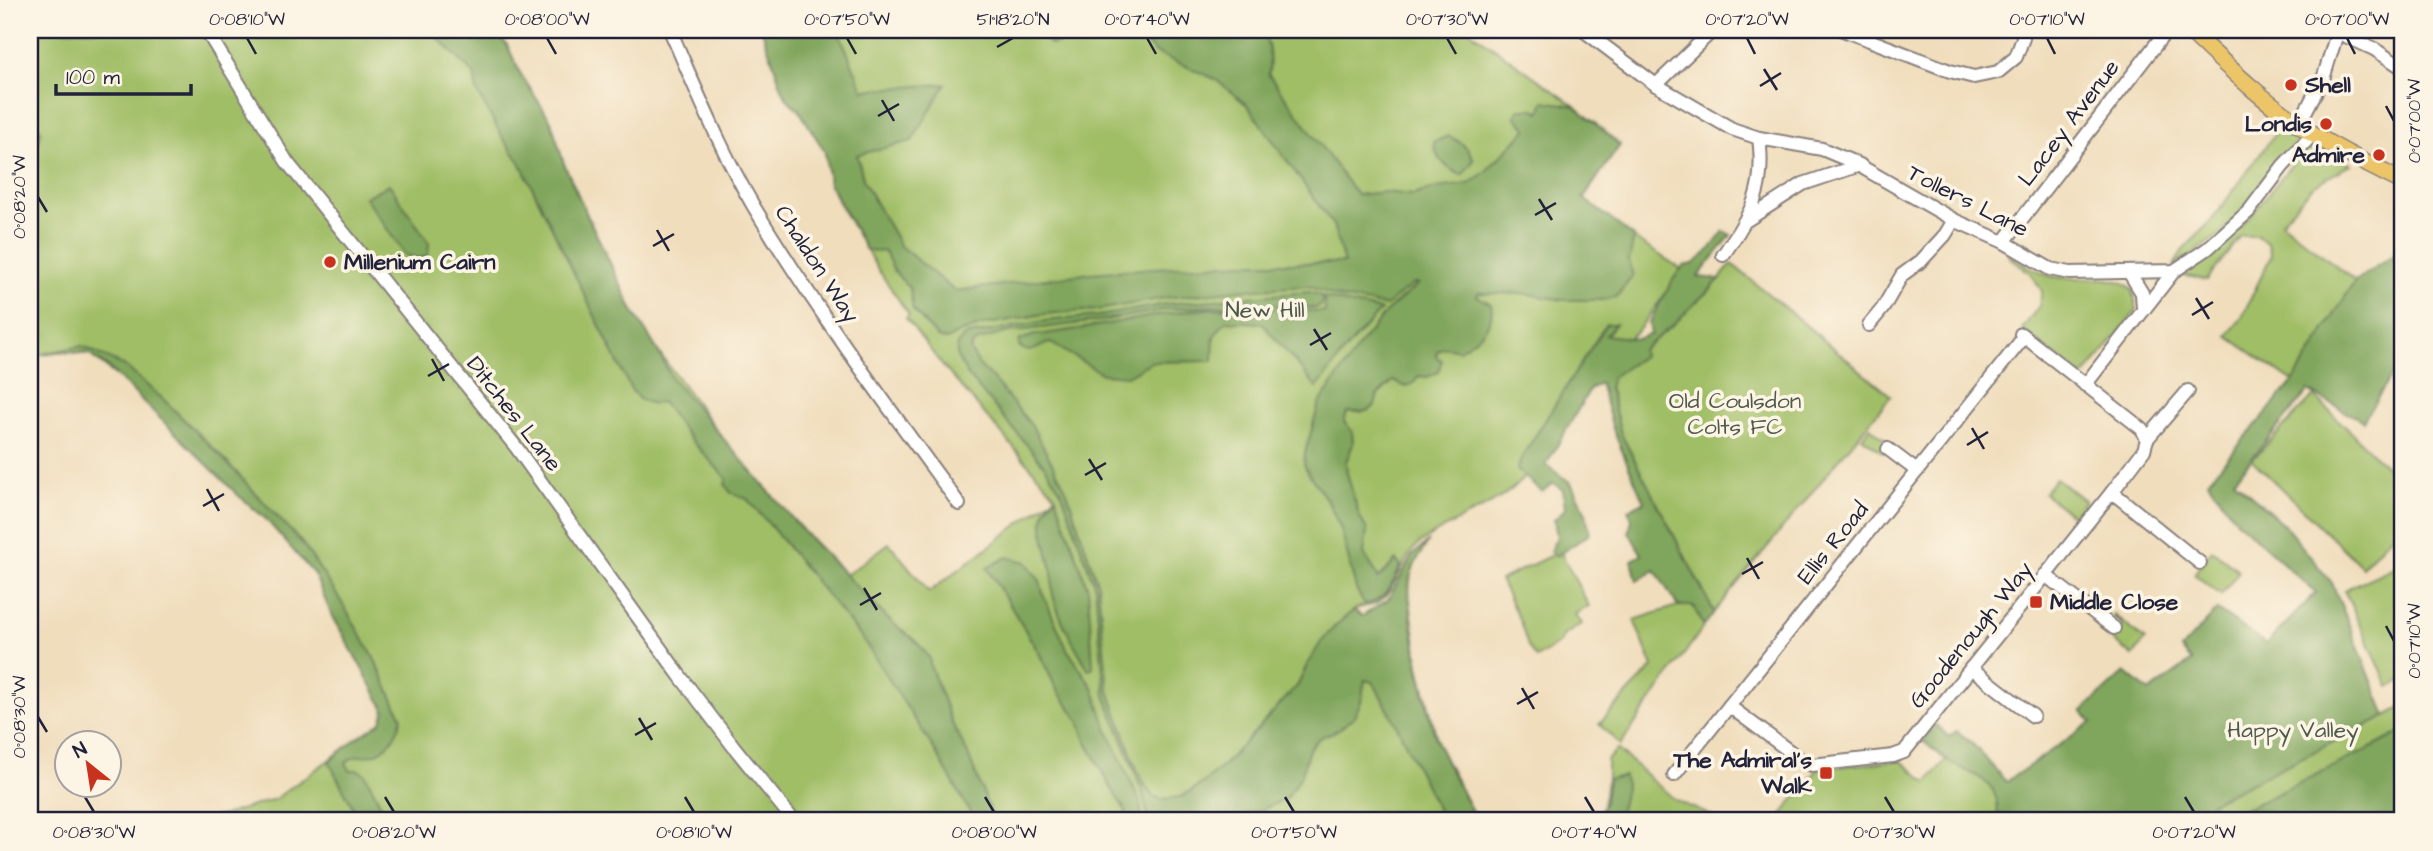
<svg xmlns="http://www.w3.org/2000/svg" width="2433" height="851" viewBox="0 0 2433 851" font-family="'Architects Daughter',sans-serif">
<rect width="100%" height="100%" fill="#fcf5e5"/>
<filter id="ink" filterUnits="userSpaceOnUse"><feTurbulence type="fractalNoise" baseFrequency=".0143" numOctaves="2"/><feDisplacementMap in="SourceGraphic" scale="14" xChannelSelector="R" yChannelSelector="G"/><feConvolveMatrix kernelMatrix="1 2 1 2 8 2 1 2 1" color-interpolation-filters="sRGB"/></filter>
<filter id="wash" filterUnits="userSpaceOnUse"><feTurbulence type="fractalNoise" baseFrequency=".00686" numOctaves="4" result="noise"/><feDisplacementMap in="SourceGraphic" scale="28" xChannelSelector="R" yChannelSelector="G"/><feGaussianBlur stdDeviation="1.57" result="paint"/><feColorMatrix in="noise" values="0 0 0 0 0 0 0 0 0 0 0 0 0 0 0 0 0 1.4 0 .05"/><feComposite in="paint" operator="in"/></filter>
<g filter="url(#wash)">
<rect width="100%" height="100%" fill="#f0ddbc"/>
<g fill="#a0be66" stroke="#617050" stroke-width="2">
<path d="M30 30H494L507 45 520 73 551 121 564 164 588 217 633 311 658 351 724 440 803 531 846 575 889 543 929 592 1056 496 942 365 906 318 909 315 877 268 841 207 829 183 825 152 799 110 787 99 782 88 762 30H1469L1575 106 1620 145 1583 199 1641 243 1683 270 1637 332 1609 353 1520 482C1491 510 1451 519 1419 544 1401 558 1395 596 1375 604 1368 607 1363 605 1354 610L1307 665 1298 685 1263 725 1210 778 1181 797 1155 821H188L221 816 275 799 381 722 385 713 384 707 330 611 316 576 265 518 237 494 130 387 89 354 67 352 30 356Z"/>
<polygon points="2284,121 2301,132 2301,137 2286,154 2280,155 2259,185 2260,191 2220,235 2174,266 2182,251 2211,221"/>
<path d="M2315 140 2351 164 2312 187 2281 222 2355 281 2293 382 2308 390 2234 480 2284 525 2332 583 2386 716 2403 707V821H1777L1818 769 1900 760 1927 782 1946 760 1923 741 1936 725 1949 737 1956 731 1971 742 2006 782 2092 722 2082 711 2125 672 2149 692 2192 661 2181 649 2217 610 2266 644 2316 593 2236 520 2208 481 2293 382 2227 336 2241 319 2271 256 2268 244 2258 236H2241L2207 280 2180 275C2205 256 2230 239 2251 215 2273 190 2290 162 2315 140Z"/>
<path d="M2008 253C2020 261 2033 270 2047 275 2072 283 2117 271 2133 290L2137 310 2085 375 2081 376 2022 329 2039 306 2042 291 2030 273 2008 256Z"/>
<polygon points="1732,264 1891,396 1714,612 1620,745 1599,724 1653,667 1634,620 1706,597 1621,434 1606,373 1710,290"/>
<polygon points="2314,396 2403,483 2403,524 2362,567 2252,460"/>
<polygon points="1870,427 1890,443 1882,452 1862,437"/>
<polygon points="2056,478 2085,501 2073,516 2044,493"/>
<polygon points="2212,550 2239,571 2221,595 2194,574"/>
<polygon points="1561,553 1589,606 1575,614 1582,624 1563,636 1560,643 1536,658 1528,646 1520,621 1500,580 1550,556"/>
<polygon points="2403,563 2403,680 2389,687 2344,590"/>
<polygon points="1410,600 1419,666 1439,747 1477,821 1160,821 1199,791"/>
<polygon points="2114,615 2145,640 2133,656 2101,631 2103,629 2114,637 2123,625 2113,617"/>
<path d="M1617 749 1675 800 1723 821H1598C1606 800 1608 782 1607 760Z"/>
</g>
<g fill="#80a55b" stroke="#51644b" stroke-width="2">
<polygon points="430,30 494,30 507,45 520,73 551,121 564,164 588,217 633,311 658,351 672,379 803,531 888,619 917,642 930,659 930,665 953,725 967,752 994,821 975,821 934,749 862,638 769,524 747,499 730,492 725,484 727,479 691,440 662,402 652,404 644,401 639,399 630,388 520,162 504,140 477,92 474,74"/>
<path d="M762 30H838L863 90 946 84 912 141 857 155 864 182 900 246 955 291 1091 273 1154 268 1243 263H1344L1333 225 1247 105 1215 79 1156 53 1132 30H1261C1271 43 1270 59 1269 75L1357 195 1384 192 1413 195 1436 188 1469 184 1486 171 1527 129 1515 116 1519 109H1534L1540 112 1544 101 1575 106 1620 145 1583 198 1634 237 1629 261 1633 276 1616 297 1603 300H1563L1527 294 1478 293 1477 296 1491 304C1496 325 1475 341 1459 350 1450 348 1443 345 1436 353L1437 358 1442 360 1438 372 1428 377 1418 376 1414 383 1406 387 1393 381 1377 396C1377 414 1361 412 1347 412L1344 422 1352 431 1353 444 1346 462 1347 473 1359 515 1367 530 1364 554 1375 571 1378 579 1396 560 1401 566C1393 583 1385 603 1364 604L1356 589 1341 529 1327 500 1308 473 1304 464 1305 453 1319 404 1363 340 1386 312 1418 284H1413L1386 306 1341 298 1309 286 1241 290 1165 298 1097 310 1044 314 983 325 959 333 947 340 938 338 913 310 910 289 894 271 885 252 866 250 829 183 825 152 799 110 787 99 782 88Z"/>
<polygon points="1037,30 1089,30 1070,40 1051,45 1040,35"/>
<polygon points="30,118 41,130 36,153 30,162"/>
<path d="M1448 136C1461 142 1468 147 1474 160L1462 175C1449 171 1434 157 1434 142Z"/>
<polygon points="389,184 429,243 428,255 419,259 405,255 365,197"/>
<polygon points="1724,231 1731,235 1698,277 1720,279 1672,326 1642,350 1643,356 1612,377 1609,388 1621,434 1714,612 1704,626 1693,606 1678,606 1655,570 1637,581 1632,560 1642,555 1629,532 1632,519 1628,510 1644,502 1614,432 1600,383 1590,389 1546,465 1571,483 1586,513 1590,534 1556,556 1550,551 1557,537 1554,520 1565,509 1563,490 1553,483 1542,492 1517,470 1522,457 1606,324 1616,324 1606,335 1637,339 1651,334 1649,323 1674,278 1683,266 1693,264 1707,253"/>
<path d="M2398 252 2403 256V357L2363 421 2308 391 2234 480 2284 525 2332 583 2386 716 2216 800 2184 821H1997C2002 781 1980 779 1950 762 1940 756 1932 748 1923 741L1936 725 1949 737 1956 731 1971 742 2006 782 2092 722 2082 711 2125 672 2149 692 2192 661 2181 649 2217 610 2266 644 2316 593 2236 520 2208 481 2293 382 2355 281Z"/>
<path d="M1309 292 1320 295 1322 299 1321 305 1316 308 1253 304 1168 309 1099 321 1009 332 980 340 973 344 970 350 979 365 993 379 1032 426 1066 489 1098 585 1108 688 1136 767 1146 787 1153 796 1161 799 1181 797 1196 789 1225 764 1298 685 1307 665 1321 642 1336 625 1354 610 1362 616 1388 600 1412 556 1429 541C1421 553 1412 566 1410 580 1406 613 1427 719 1440 749 1451 774 1465 797 1477 821H1443L1396 724 1373 682 1365 680 1361 702 1353 718 1338 730 1319 738 1309 749 1301 776 1286 799 1236 821 1152 819 1148 815 1141 788 1105 695 1095 587 1062 493 1045 466 969 377 957 357V345L964 336 1045 321 1099 316 1166 304Z"/>
<path d="M1324 297 1353 305 1381 310 1347 348 1317 388 1262 323 1226 321 1214 336 1213 361 1151 362 1127 376 1103 374 1051 343C1038 344 1032 358 1019 346L1020 340 1035 335C1089 329 1142 316 1196 310 1238 306 1282 309 1325 312Z"/>
<path d="M82 346 125 366 164 400 221 456 303 544 339 598 373 656 402 718C397 734 389 751 371 755 360 757 354 754 346 763L350 770H358L365 774 389 821H360L329 762 353 741 381 722 385 710 330 611 314 574 265 518 237 494 109 368 89 354 67 352 42 354Z"/>
<path d="M1056 497 1088 589 1093 667 1089 670C1076 648 1059 620 1053 595 1051 588 1053 580 1052 573 1049 547 1031 516 1056 497Z"/>
<polygon points="1007,557 1026,562 1040,581 1044,597 1067,649 1093,688 1108,731 1140,802 1142,821 1124,821 1122,816 1127,813 1111,788 1084,736 1079,721 1056,688 1038,651 987,568"/>
<polygon points="2403,731 2403,821 2221,821 2379,744"/>
<path d="M1624 776C1628 791 1619 805 1619 821H1594L1605 803 1608 779Z"/>
</g>
</g>
<g filter="url(#ink)">
<g fill="none" stroke-linecap="round" stroke-linejoin="round">
<g stroke="#89807c" stroke-width="16">
<g id="minor">
<polyline points="206,30 287,162 516,447 680,676 734,747 794,821"/>
<path d="M670 30C696 89 721 151 754 207 816 310 888 407 959 504"/>
<polyline points="1583,30 1656,85 1732,129 1759,138 1822,149 1853,162 1954,220 2004,242 2050,269 2070,273 2174,271 2207,249 2249,211 2283,166 2313,134"/>
<polyline points="1843,30 1950,71 1974,77 1998,72 2016,57 2023,38 2022,30"/>
<polyline points="2337,32 2374,49 2403,68"/>
<polyline points="1656,85 1713,30"/>
<polyline points="2299,124 2324,76 2338,30"/>
<polyline points="1747,220 1803,184 1860,165"/>
<polyline points="2004,242 2167,30"/>
<path d="M1723 255C1751 215 1766 189 1759 138"/>
<polyline points="2129,272 2142,293 2143,309"/>
<polyline points="1869,325 1883,308 1902,275 1921,261 1945,235 1954,220"/>
<polyline points="2021,334 2142,429 2147,439"/>
<polyline points="2085,385 2174,271"/>
<polyline points="1888,449 1917,471"/>
<polyline points="2112,492 2200,563"/>
<polyline points="2045,575 2114,628"/>
<polyline points="1971,668 2033,716"/>
<polyline points="1729,706 1804,762 1812,765 1893,756 1904,752 2112,492 2144,450 2147,439 2188,391"/>
<polyline points="1674,775 2024,337"/>
</g>
</g>
<g stroke="#89807c" stroke-width="19">
<path id="major" d="M2189 30C2228 67 2267 105 2313 134 2342 152 2373 167 2403 182"/>
</g>
<use href="#minor" stroke="#fff" stroke-width="12"/>
<use href="#major" stroke="#edc569" stroke-width="16"/>
</g>
</g>
<path fill="none" stroke="#22223b" stroke-width="2.5" d="M247 38 256 54M547 38 556 54M847 38 856 54M1147 38 1156 54M1447 38 1456 54M1747 38 1755 54M2047 38 2055 54M2347 38 2355 54M997 47 1013 38M1764 69 1777 90M1760 86 1781 73M882 100 894 121M2386 106 2394 121M878 116 899 104M38 197 47 212M1539 199 1552 220M1535 215 1556 203M657 230 669 251M653 246 674 234M2196 298 2209 319M2192 315 2213 302M1314 329 1327 350M1310 345 1331 333M432 359 444 381M428 376 449 364M1972 428 1984 449M1967 445 1988 432M1089 459 1102 480M1085 475 1106 463M207 489 219 511M203 506 224 494M1747 558 1759 579M1742 574 1763 562M864 588 877 610M860 605 881 593M2386 626 2394 641M1522 688 1534 709M1517 704 1538 692M38 717 47 732M639 718 652 740M635 735 656 723M85 797 94 812M385 797 394 812M685 797 694 812M985 797 994 812M1285 797 1294 812M1585 797 1594 812M1885 797 1894 812M2185 797 2194 812"/>
<g fill="#c8321e" stroke="#fcf5e5" stroke-width="2.5">
<circle cx="2291" cy="85" r="7"/>
<circle cx="2326" cy="124" r="7"/>
<circle cx="2379" cy="155" r="7"/>
<circle cx="330" cy="262" r="7"/>
<rect x="2029" y="595" width="14" height="14" rx="3.5"/>
<rect x="1819" y="766" width="14" height="14" rx="3.5"/>
</g>
<g text-anchor="middle" dominant-baseline="central" stroke-width="7" stroke-linejoin="round" paint-order="stroke">
<g font-size="23" font-weight="bold" fill="#22223b" stroke="#fcf5e5" text-anchor="start">
<text x="2305" y="85">Shell</text>
<text x="2312" y="124" text-anchor="end">Londis</text>
<text x="2365" y="155" text-anchor="end">Admire</text>
<text x="344" y="262">Millenium Cairn</text>
<text x="2050" y="602">Middle Close</text>
<text x="1812" y="760" text-anchor="end">The Admiral's<tspan x="1812" dy="26">Walk</tspan></text>
</g>
<g font-size="23" fill="#22223b" stroke="#fcf5e5">
<text transform="translate(2069 123) rotate(-53)">Lacey Avenue</text>
<text transform="translate(1968 201) rotate(27)">Tollers Lane</text>
<text transform="translate(817 264) rotate(57)">Chaldon Way</text>
<text transform="translate(514 414) rotate(52)">Ditches Lane</text>
<text transform="translate(1833 543) rotate(-51)">Ellis Road</text>
<text transform="translate(1971 635) rotate(-51)">Goodenough Way</text>
</g>
<g font-size="23" fill="#4e594a" stroke="#fcf5e5">
<text x="1265" y="310">New Hill</text>
<text x="1735" y="401">Old Coulsdon<tspan x="1735" dy="26">Colts FC</tspan></text>
<text x="2293" y="730">Happy Valley</text>
</g>
</g>
<rect width="2433" height="851" fill="none" stroke="#fcf5e5" stroke-width="77"/>
<g transform="translate(88 764) rotate(330)"><circle r="33" fill="#fcf5e5" stroke="#a5a1a1" stroke-width="2"/>
<path d="M0-5L12 26L0 18L-12 26Z" fill="#c8321e"/>
<text y="-10" font-size="19" font-weight="bold" text-anchor="middle" fill="#22223b">N</text>
</g>
<path d="M56 84v10h135v-10" fill="none" stroke="#22223b" stroke-width="3.5"/>
<text x="66" y="84" font-size="21" fill="#22223b" stroke="#fcf5e5" stroke-width="5" paint-order="stroke">100 m</text>
<rect x="38" y="38" width="2356" height="774" fill="none" stroke="#22223b" stroke-width="2.5"/>
<g font-size="18" text-anchor="middle" fill="#22223b">
<text x="247" y="25">0°08'10"W</text>
<text x="547" y="25">0°08'00"W</text>
<text x="847" y="25">0°07'50"W</text>
<text x="1013" y="25">51°18'20"N</text>
<text x="1147" y="25">0°07'40"W</text>
<text x="1447" y="25">0°07'30"W</text>
<text x="1747" y="25">0°07'20"W</text>
<text x="2047" y="25">0°07'10"W</text>
<text x="2347" y="25">0°07'00"W</text>
<text transform="translate(2414 121) rotate(-90)" y="6">0°07'00"W</text>
<text transform="translate(19 197) rotate(-90)" y="6">0°08'20"W</text>
<text transform="translate(2414 641) rotate(-90)" y="6">0°07'10"W</text>
<text transform="translate(19 717) rotate(-90)" y="6">0°08'30"W</text>
<text x="94" y="838">0°08'30"W</text>
<text x="394" y="838">0°08'20"W</text>
<text x="694" y="838">0°08'10"W</text>
<text x="994" y="838">0°08'00"W</text>
<text x="1294" y="838">0°07'50"W</text>
<text x="1594" y="838">0°07'40"W</text>
<text x="1894" y="838">0°07'30"W</text>
<text x="2194" y="838">0°07'20"W</text>
</g>
</svg>
